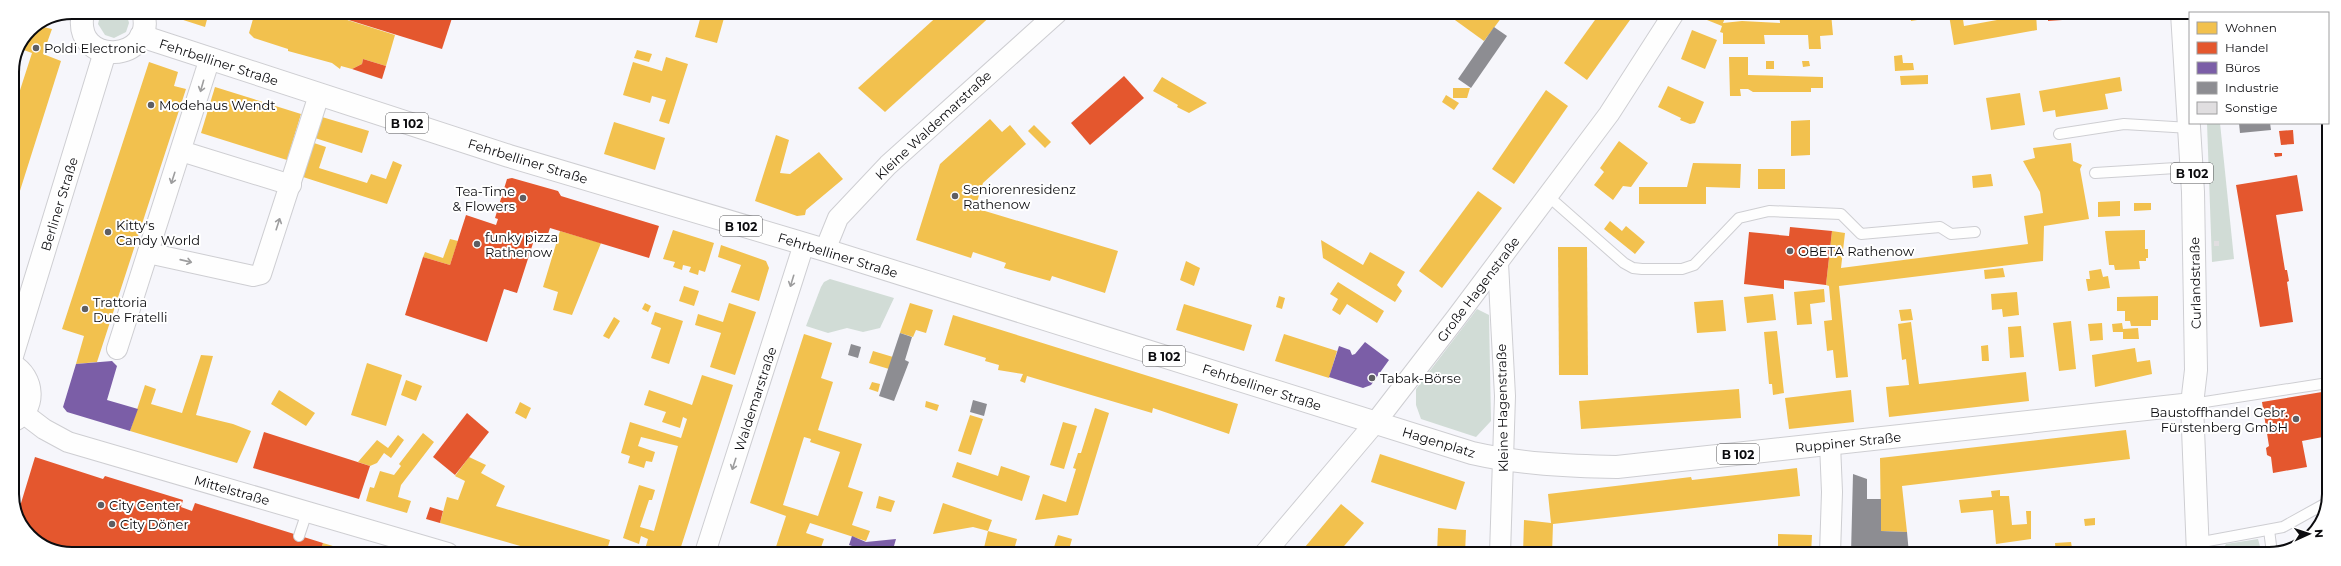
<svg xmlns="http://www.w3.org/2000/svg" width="2341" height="566" viewBox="0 0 2341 566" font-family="Montserrat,sans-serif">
<rect width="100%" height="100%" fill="#f6f6fb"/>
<g fill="#d1dcd6">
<polygon points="101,12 126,12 129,23 126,32 114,38 105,35 98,24"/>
<polygon points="2207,123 2220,123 2234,259 2212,262"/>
<polygon points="830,279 894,298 880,328 863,332 847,328 828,333 806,326 821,287 824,282"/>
<polygon points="1477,309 1489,315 1491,421 1476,437 1421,419 1416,405 1416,389"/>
<polygon points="2258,539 2262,554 2220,554 2226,544"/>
</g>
<g fill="#f2c14e" fill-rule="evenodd">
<polygon points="179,12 209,12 205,27 177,18"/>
<polygon points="255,12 322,12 395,35 386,66 363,59 362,64 352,69 341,66 340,69 332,63 288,51 288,49 254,38 249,33"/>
<polygon points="702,12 724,18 717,43 695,37"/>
<polygon points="942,12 994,13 885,112 858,88"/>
<polygon points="1450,13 1505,13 1484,41 1448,15"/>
<polygon points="1600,13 1635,13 1587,80 1564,63"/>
<polygon points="1698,13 1727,13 1723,23 1742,21 1780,23 1779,13 1831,13 1833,35 1820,36 1821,49 1809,49 1808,35 1764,35 1765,44 1723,44 1723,33 1720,32 1722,26 1697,16"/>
<polygon points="1910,13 1962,13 1964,26 2036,13 2037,30 1954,45 1949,15 1911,21"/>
<polygon points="39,26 52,29 43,54 61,61 12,216 12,115 32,53 21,49 30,29"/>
<polygon points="1692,30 1717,40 1705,69 1681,59"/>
<polygon points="637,50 652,54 649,62 634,58"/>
<polygon points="1902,55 1903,63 1913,63 1914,70 1895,71 1894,56"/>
<polygon points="666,57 688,64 669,124 659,121 666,100 652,96 650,103 623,95 633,62 662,71"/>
<polygon points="1729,57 1748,57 1748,75 1823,77 1823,88 1811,88 1811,92 1753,92 1748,89 1740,89 1741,96 1730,96"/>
<rect x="1766" y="61" width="8" height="8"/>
<polygon points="1802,61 1809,61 1810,66 1803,67"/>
<polygon points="149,62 178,72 174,86 186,89 97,362 76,364 84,336 62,329"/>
<polygon points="1928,75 1928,84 1901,85 1900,76"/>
<polygon points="1162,77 1207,103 1189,113 1177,107 1178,105 1153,91"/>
<polygon points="2120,77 2122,91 2105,94 2108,109 2056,117 2055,110 2043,112 2039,91"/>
<polygon points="1668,86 1704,102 1695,123 1690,124 1680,120 1681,118 1658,107"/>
<polygon points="215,87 301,114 287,160 201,133"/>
<polygon points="1453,88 1470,88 1467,98 1453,98"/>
<polygon points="1546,90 1568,106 1514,184 1492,169"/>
<polygon points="2020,93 2025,125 1991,130 1986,98"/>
<polygon points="1446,95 1459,103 1454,110 1442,102"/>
<polygon points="322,117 369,131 362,153 315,138"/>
<polygon points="990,119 1002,132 1010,125 1026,144 983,183 975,208 1118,251 1105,293 1052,276 1050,281 1004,268 1006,263 973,252 971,258 916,240 940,164"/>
<polygon points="1810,120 1810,155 1791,156 1791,121"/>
<polygon points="614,122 665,138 655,170 604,154"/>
<polygon points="1034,125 1051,142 1045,148 1028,131"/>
<polygon points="776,135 789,140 780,173 790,174 819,152 843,179 806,210 805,215 797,216 755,201"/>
<polygon points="1619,141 1648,163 1631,187 1623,186 1613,200 1594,185 1604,172 1600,168"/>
<polygon points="314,143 326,147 319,168 367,183 371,174 386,179 393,161 402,165 387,204 303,177"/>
<polygon points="2071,143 2073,161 2082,165 2080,169 2089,219 2044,226 2043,261 1839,286 1848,377 1836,378 1833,350 1827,351 1824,321 1832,320 1829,286 1826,285 1832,231 1845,233 1841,268 2028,244 2024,216 2043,213 2040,192 2023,161 2035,158 2033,148"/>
<polygon points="1693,163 1741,164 1740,188 1706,187 1706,204 1639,204 1639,187 1687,187"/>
<rect x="1758" y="169" width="27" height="20"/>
<polygon points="1991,174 1993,186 1973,188 1972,176"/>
<polygon points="1478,191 1502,208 1442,288 1419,271"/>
<polygon points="2120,201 2120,216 2098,217 2098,202"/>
<polygon points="2134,203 2151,203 2151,210 2134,211"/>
<polygon points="1610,221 1622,231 1626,226 1645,242 1635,254 1604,229"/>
<polygon points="673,230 714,243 705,272 699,270 698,275 689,272 691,267 683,265 682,270 673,267 675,262 663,259"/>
<polygon points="2145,230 2145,249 2148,249 2148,258 2146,258 2146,261 2139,261 2140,269 2115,270 2114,265 2109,265 2105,231"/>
<polygon points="560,231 601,243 572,315 553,310 558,292 543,287"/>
<polygon points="450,239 458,241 450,265 423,257 425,252 443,258"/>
<polygon points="1321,240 1363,265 1370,252 1405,272 1397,285 1402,291 1395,302 1323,258"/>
<polygon points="721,245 766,261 769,268 759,301 731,292 741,265 718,257"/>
<polygon points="1558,247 1587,247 1588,375 1559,375"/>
<polygon points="1186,261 1200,268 1194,286 1180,280"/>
<polygon points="2003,268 2005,277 1985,279 1984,270"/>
<polygon points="2101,269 2103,277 2108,276 2110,288 2088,291 2086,279 2090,279 2089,271"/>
<polygon points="1338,282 1384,311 1377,323 1347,304 1340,315 1332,310 1338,299 1330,294"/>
<polygon points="684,286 699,291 694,306 679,301"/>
<polygon points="1824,289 1825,302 1810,304 1812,324 1797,325 1794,292"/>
<polygon points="2017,292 2019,315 2003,317 2002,309 1992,310 1991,294"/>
<polygon points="1773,294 1776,320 1747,323 1744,297"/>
<polygon points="1279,296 1285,298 1282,309 1276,307"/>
<polygon points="2158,296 2158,320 2151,320 2151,326 2131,326 2130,321 2125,321 2125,311 2117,311 2117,297"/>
<polygon points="1723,300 1726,331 1697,333 1694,302"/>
<polygon points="645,303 651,306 648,312 642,309"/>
<polygon points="729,303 756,312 735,375 710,367 721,333 695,325 698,314 723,322"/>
<polygon points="910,303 933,310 926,333 916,330 913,337 900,333"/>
<polygon points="1184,304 1252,325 1244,351 1176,330"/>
<polygon points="1911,309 1913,320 1901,321 1899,310"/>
<polygon points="655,312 683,321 669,364 651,358 661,328 651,324"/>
<polygon points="953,315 1238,404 1229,434 1153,408 1152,413 1027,376 1025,383 1020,381 1023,374 998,370 999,365 985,361 986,358 944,345"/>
<polygon points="614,317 620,321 609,339 603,336"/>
<polygon points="2071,321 2076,369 2059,371 2053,323"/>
<polygon points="1911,322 1919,384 2026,372 2029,401 1889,417 1886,387 1909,385 1906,359 1902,360 1898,324"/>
<polygon points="2102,323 2103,340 2090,341 2088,324"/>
<polygon points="2122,323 2123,329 2138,328 2139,339 2123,339 2123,332 2113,332 2112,324"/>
<polygon points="2021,326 2024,357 2010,358 2008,327"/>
<polygon points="1777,331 1784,393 1773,395 1772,384 1769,384 1764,332"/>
<path d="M804 334 832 343 821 378 833 382 818 430 862 444 848 487 863 492 852 525 870 531 866 541 810 523 806 533 824 539 819 553H774L786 516 750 503ZM804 437 811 439 810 442 840 452 818 516 783 505Z"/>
<polygon points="1284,334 1337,351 1329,378 1275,361"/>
<polygon points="1988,345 1989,361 1982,361 1981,346"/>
<polygon points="2135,348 2137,362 2150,360 2152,374 2095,387 2092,355"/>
<polygon points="873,351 893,357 889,369 869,363"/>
<polygon points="201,355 213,356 196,415 233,424 251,431 237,463 130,431 145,385 156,389 151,404 182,413"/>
<polygon points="367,363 402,375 386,426 351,415"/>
<polygon points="702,375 733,385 679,553 644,553 648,539 641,536 639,544 623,538 639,485 655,490 652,500 649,500 640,527 654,531 678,446 641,437 638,446 655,452 652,462 646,461 644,468 628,463 630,456 621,453 630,422 681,438 687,419 683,417 680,428 662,422 666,412 644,405 649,390 692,405"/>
<polygon points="406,380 422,386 416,401 401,395"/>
<polygon points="872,382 880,384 878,392 869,389"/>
<polygon points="1739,389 1741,418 1581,429 1579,401"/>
<polygon points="279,390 315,413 306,426 271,404"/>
<polygon points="1851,390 1854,422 1789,429 1785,398"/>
<polygon points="926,401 939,405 937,411 925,407"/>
<polygon points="520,402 531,408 526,419 515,413"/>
<polygon points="1095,408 1109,413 1078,515 1035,520 1043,494 1066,502 1076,469 1073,468 1078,453 1081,453"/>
<polygon points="970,415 983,419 971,455 958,451"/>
<polygon points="1063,422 1077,426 1064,469 1050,465"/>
<polygon points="2126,430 2130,459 1902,486 1907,532 1881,531 1880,458"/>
<polygon points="423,433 434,442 401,485 398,497 411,501 407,513 366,501 370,487 374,488 380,471 394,475 401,466 399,464"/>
<polygon points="398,435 404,440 391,458 384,453 377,463 370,466 358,462 377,440 388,448"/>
<polygon points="1380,454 1465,482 1456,510 1371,482"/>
<polygon points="469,457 486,465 481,473 505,486 496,506 610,540 606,553 545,553 440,523 447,497 458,500 465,481 455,476"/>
<polygon points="957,462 998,476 1001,466 1030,476 1022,501 952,477"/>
<polygon points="1797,468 1800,496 1553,524 1552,554 1523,554 1524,520 1551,523 1548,494 1691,477 1692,480"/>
<polygon points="2000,490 2000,496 2009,496 2012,525 2027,524 2026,511 2031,511 2031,539 1996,544 1993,510 1961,513 1959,500 1992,497 1991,491"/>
<polygon points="879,496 895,501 891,512 876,508"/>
<polygon points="943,503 992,520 988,531 1017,539 1013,553 983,552 988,531 973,527 933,534"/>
<polygon points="1341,504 1364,523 1338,553 1300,553"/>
<polygon points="2095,518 2095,525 2085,526 2084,519"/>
<polygon points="1438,528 1466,530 1465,554 1437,554"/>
<polygon points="1778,534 1812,535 1811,554 1778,554"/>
<polygon points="1058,535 1072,539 1068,553 1052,553"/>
<polygon points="2071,542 2073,554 2056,554 2055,543"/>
<polygon points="323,543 356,553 320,553"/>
<polygon points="1026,549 1038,553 1025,553"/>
</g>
<g fill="#e4572e">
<polygon points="323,12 454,12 442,49"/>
<polygon points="1322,13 1336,13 1333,18"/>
<polygon points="2048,13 2118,13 2119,16 2048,21"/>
<polygon points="363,59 386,66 382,79 352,69 362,64"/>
<polygon points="1124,76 1144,98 1090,145 1071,123"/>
<polygon points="2323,123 2329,123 2329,147 2322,146"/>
<polygon points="2293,130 2294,144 2281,145 2279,131"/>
<polygon points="2274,153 2282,153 2282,156 2275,157"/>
<polygon points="2297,175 2303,211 2276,215 2285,270 2287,270 2289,281 2287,282 2293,322 2260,327 2236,185"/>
<polygon points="512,178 558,191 561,196 659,226 649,258 550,228 548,234 540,235 531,232 531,230 529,235 535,237 517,293 504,289 487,342 405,315 423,257 450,265 466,215 496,225 498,219 495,218 507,179"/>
<polygon points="1790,227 1832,231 1826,285 1784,280 1784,289 1744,284 1749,232 1789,236"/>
<polygon points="2328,391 2328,436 2302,441 2307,467 2273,473 2271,457 2267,455 2266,448 2269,446 2262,402"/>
<polygon points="467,413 489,432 455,475 433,457"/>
<polygon points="264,432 370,466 359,499 253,468"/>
<polygon points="35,457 103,479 105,476 183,500 181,507 192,511 195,503 323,543 320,553 60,553 27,534 18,513"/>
<polygon points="430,507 443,511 440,523 426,519"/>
</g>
<g fill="#7b5ea7">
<polygon points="1365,342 1389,360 1371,385 1363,388 1329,377 1339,346 1350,350 1352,355 1355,354"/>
<polygon points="112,361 117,366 107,400 138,409 130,431 67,412 63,407 76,364"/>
<polygon points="852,536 866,542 896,539 892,553 874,553 849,545"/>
</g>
<g fill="#8d8d92">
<polygon points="1494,27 1507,36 1471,88 1458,79"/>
<polygon points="2239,123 2270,123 2271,130 2240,133"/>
<polygon points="900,333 912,337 905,360 909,362 894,401 879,396"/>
<polygon points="851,344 861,347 858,358 848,355"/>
<polygon points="973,400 987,404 984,416 970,412"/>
<polygon points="1853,474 1867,479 1867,499 1881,499 1881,531 1907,532 1909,554 1851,554"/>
</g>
<rect fill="#e0dee0" x="2214" y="241" width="5" height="5"/>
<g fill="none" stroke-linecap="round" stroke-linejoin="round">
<g stroke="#ceced2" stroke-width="12">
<g id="lane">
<polyline points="2059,134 2124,124 2190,128"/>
<polyline points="2095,173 2192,167"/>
<polyline points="1548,196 1624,263 1633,268 1642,269 1682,269 1694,265 1739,218 1769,211 1841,214 1861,234 1940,227 1951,234 1975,232"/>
<polyline points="2192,404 2328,383"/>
<polyline points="2269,530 2272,553"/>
<polyline points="299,536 307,512"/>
<polyline points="2197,543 2283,527 2328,502"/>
</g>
</g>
<g stroke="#ceced2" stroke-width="22">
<g id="street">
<polyline points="181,151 291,185"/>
<polyline points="825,250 838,218 888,165 1057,13"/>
<polyline points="148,253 253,276 261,274 319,95"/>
<polyline points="1498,263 1505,396 1500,554"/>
<polyline points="117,349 210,58"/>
<polyline points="23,413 44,429 68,442 448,553"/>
<polyline points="1830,444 1832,492 1830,554"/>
<polyline points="705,553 804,244"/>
<polyline points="1265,553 1375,423 1456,318 1609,114 1674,13"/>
</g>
</g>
<g stroke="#ceced2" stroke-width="24">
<g id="secondary">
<polyline points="12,356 105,52"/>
<path d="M12 365C34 377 37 410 12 421"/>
<polyline points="2192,404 2198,554"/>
</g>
</g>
<g stroke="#ceced2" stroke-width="24">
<g id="primary">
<path d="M83 12C71 69 158 62 143 12"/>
<path d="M141 36 509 156 825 250 1472 453C1520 464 1568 466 1617 467L2192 404 2196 370 2193 192 2182 13"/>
</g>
</g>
<use href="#lane" stroke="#fefefe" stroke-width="10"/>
<use href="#street" stroke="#fefefe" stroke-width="20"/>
<use href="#secondary" stroke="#fefefe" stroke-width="22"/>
<use href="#primary" stroke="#fefefe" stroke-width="22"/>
</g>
<defs><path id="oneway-shaft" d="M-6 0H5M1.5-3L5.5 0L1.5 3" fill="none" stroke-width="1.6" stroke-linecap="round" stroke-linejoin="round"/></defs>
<g stroke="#9d9d9e">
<use href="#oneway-shaft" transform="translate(202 86) rotate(106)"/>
<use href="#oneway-shaft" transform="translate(173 178) rotate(108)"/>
<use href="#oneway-shaft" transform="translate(278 224) rotate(-72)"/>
<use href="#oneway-shaft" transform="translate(186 261) rotate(13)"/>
<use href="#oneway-shaft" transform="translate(792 281) rotate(107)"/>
<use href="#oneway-shaft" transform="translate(734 464) rotate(108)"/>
</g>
<g fill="#5e5e62" stroke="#fff" stroke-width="1.5">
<circle cx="36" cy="48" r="4"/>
<circle cx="151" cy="105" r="4"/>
<circle cx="955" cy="196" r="4"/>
<circle cx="523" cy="198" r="4"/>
<circle cx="108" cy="232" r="4"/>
<circle cx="477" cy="244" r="4"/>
<circle cx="1790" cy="251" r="4"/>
<circle cx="85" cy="309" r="4"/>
<circle cx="1372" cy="378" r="4"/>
<circle cx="2296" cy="419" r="4"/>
<circle cx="101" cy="505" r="4"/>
<circle cx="112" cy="524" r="4"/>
</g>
<g text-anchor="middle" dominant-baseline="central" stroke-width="4" stroke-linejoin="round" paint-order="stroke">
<g fill="#fff" stroke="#555557" stroke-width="1">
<rect x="386" y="113" width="42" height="20" rx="3"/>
<rect x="2171" y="163" width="42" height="20" rx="3"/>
<rect x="720" y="216" width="42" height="20" rx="3"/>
<rect x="1143" y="346" width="42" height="20" rx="3"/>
<rect x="1717" y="444" width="42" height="20" rx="3"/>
</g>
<g font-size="12" font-weight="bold" fill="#0c0c0f">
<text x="407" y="123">B 102</text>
<text x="2192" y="173">B 102</text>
<text x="741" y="226">B 102</text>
<text x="1164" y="356">B 102</text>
<text x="1738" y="454">B 102</text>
</g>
<g font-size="13" fill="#0c0c0f" stroke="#fff" text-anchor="start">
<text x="44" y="48">Poldi Electronic</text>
<text x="159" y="105">Modehaus Wendt</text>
<text x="963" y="189">Seniorenresidenz<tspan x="963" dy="15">Rathenow</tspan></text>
<text x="515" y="191" text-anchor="end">Tea-Time<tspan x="515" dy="15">&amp; Flowers</tspan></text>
<text x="116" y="225">Kitty's<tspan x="116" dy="15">Candy World</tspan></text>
<text x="485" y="237">funky pizza<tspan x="485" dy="15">Rathenow</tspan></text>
<text x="1798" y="251">OBETA Rathenow</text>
<text x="93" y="302">Trattoria<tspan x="93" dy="15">Due Fratelli</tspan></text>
<text x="1380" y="378">Tabak-Börse</text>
<text x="2288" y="412" text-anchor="end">Baustoffhandel Gebr.<tspan x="2288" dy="15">Fürstenberg GmbH</tspan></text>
<text x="109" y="505">City Center</text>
<text x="120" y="524">City Döner</text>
</g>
<g font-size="13" fill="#0c0c0f" stroke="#fff">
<text transform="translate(219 62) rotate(18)">Fehrbelliner Straße</text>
<text transform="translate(933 125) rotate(-43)">Kleine Waldemarstraße</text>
<text transform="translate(528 161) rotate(17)">Fehrbelliner Straße</text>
<text transform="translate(59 204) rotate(-73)">Berliner Straße</text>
<text transform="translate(838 255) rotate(17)">Fehrbelliner Straße</text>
<text transform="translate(2195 283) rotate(-91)">Curlandstraße</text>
<text transform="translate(1478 289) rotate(-53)">Große Hagenstraße</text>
<text transform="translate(1262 387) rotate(18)">Fehrbelliner Straße</text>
<text transform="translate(755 399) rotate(-72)">Waldemarstraße</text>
<text transform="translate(1502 408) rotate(-91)">Kleine Hagenstraße</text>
<text transform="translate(1439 442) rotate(17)">Hagenplatz</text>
<text transform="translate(1848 442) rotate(-6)">Ruppiner Straße</text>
<text transform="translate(232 490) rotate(16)">Mittelstraße</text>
</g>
</g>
<path d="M0 0H2341V566H0ZM72 19H2269A53 53 0 0 1 2322 72V494A53 53 0 0 1 2269 547H72A53 53 0 0 1 19 494V72A53 53 0 0 1 72 19Z" fill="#fff" fill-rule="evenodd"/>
<path fill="none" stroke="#0c0c0f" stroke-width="2" d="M72 19H2269A53 53 0 0 1 2322 72V494A53 53 0 0 1 2269 547H72A53 53 0 0 1 19 494V72A53 53 0 0 1 72 19Z"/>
<rect x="2189" y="12" width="140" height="112" fill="#ffffff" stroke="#9e9e9f"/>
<rect x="2197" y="22" width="20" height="12" fill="#f2c14e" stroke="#9e9e9f"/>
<text x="2225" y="32" font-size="12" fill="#0c0c0f">Wohnen</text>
<rect x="2197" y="42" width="20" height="12" fill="#e4572e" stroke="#9e9e9f"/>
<text x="2225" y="52" font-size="12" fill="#0c0c0f">Handel</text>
<rect x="2197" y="62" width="20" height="12" fill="#7b5ea7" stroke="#9e9e9f"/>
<text x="2225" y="72" font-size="12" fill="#0c0c0f">Büros</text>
<rect x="2197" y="82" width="20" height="12" fill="#8d8d92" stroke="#9e9e9f"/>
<text x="2225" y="92" font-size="12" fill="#0c0c0f">Industrie</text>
<rect x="2197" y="102" width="20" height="12" fill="#e0dee0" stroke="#9e9e9f"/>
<text x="2225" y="112" font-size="12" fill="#0c0c0f">Sonstige</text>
<g transform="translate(2309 534) rotate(87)" stroke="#ffffff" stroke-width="3" paint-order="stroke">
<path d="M0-3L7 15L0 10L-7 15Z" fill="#0c0c0f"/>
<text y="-6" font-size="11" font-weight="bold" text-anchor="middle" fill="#0c0c0f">N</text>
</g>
</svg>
